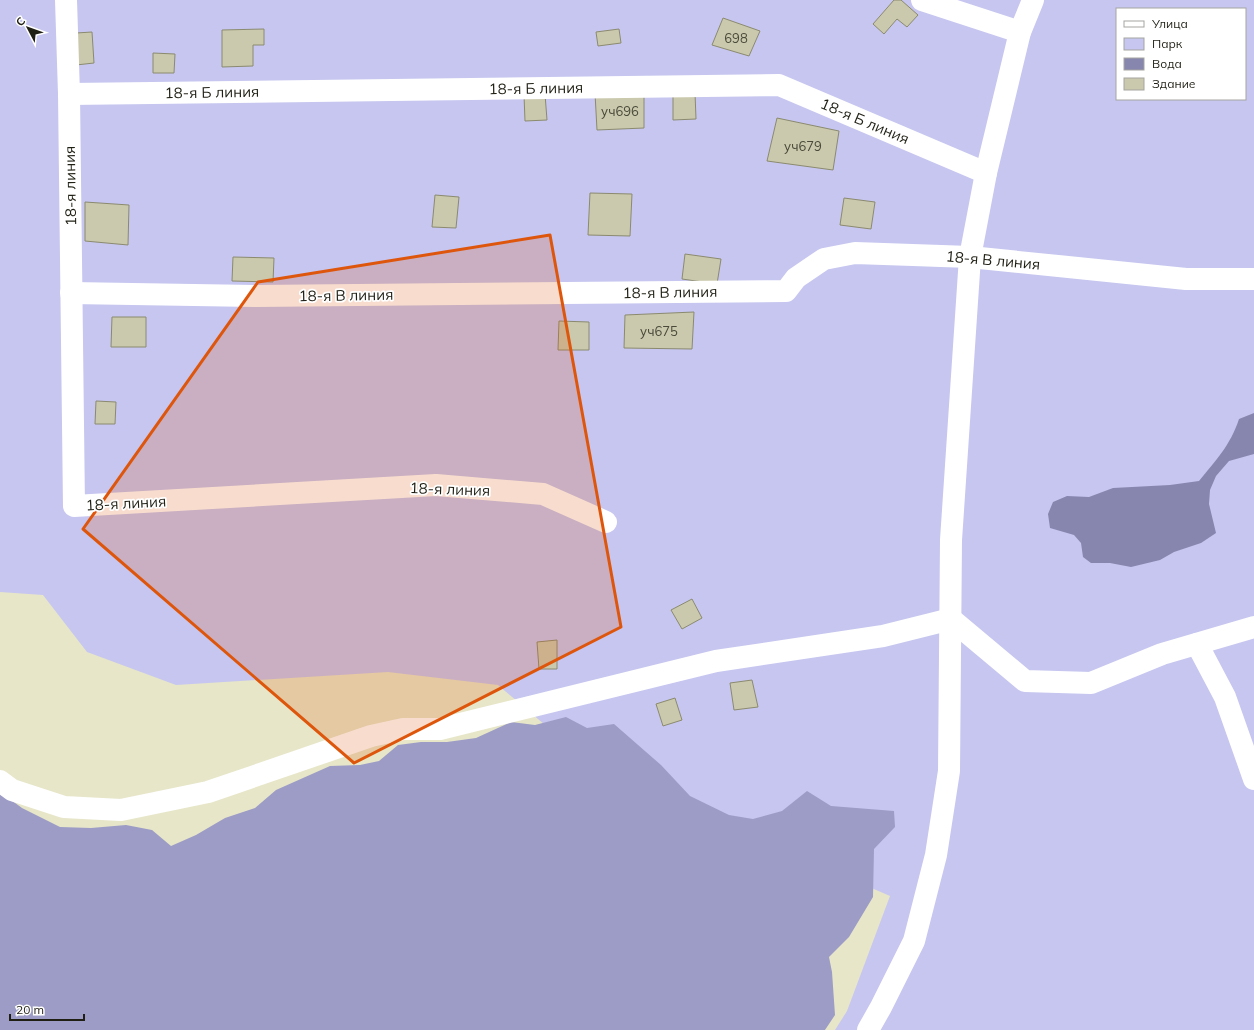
<svg xmlns="http://www.w3.org/2000/svg" width="1254" height="1030" viewBox="0 0 1254 1030" font-family="Mulish,sans-serif">
<rect width="100%" height="100%" fill="#e7e6c9"/>
<path fill="#c6c6f0" fill-rule="evenodd" d="M0 0H1254V1030H835L847 1011 890 896 818 865 558 736 498 685 388 672 176 685 87 652 43 595 0 592ZM1117 9H1245V99H1117Z"/>
<polygon fill="#9c9cc6" points="566,717 587,728 614,724 661,765 690,796 729,815 753,819 782,811 807,791 831,806 894,811 895,827 874,849 873,897 849,937 829,957 832,972 835,1015 825,1030 0,1030 0,792 22,808 60,827 91,828 126,825 152,830 171,846 196,835 225,818 255,808 276,790 330,766 360,765 379,761 398,745 421,742 447,742 476,738 511,722 535,725"/>
<path fill="#8686af" d="M1254 413V454L1229 461 1216 476 1210 490 1209 504 1216 533 1201 543 1174 552 1160 560 1131 567 1110 563H1091L1083 557 1081 543 1074 535 1050 528 1048 514 1053 502 1067 496 1089 497 1113 488 1170 485 1199 481C1216 460 1230 446 1239 419Z"/>
<g fill="#cac9ad" stroke="#8b8a6f">
<polygon points="894,0 901,0 918,15 907,27 897,19 884,34 873,24"/>
<polygon points="723,18 760,31 749,56 712,45"/>
<polygon points="264,29 264,45 253,45 253,66 222,67 222,30"/>
<polygon points="619,29 621,43 598,46 596,32"/>
<polygon points="92,32 94,63 76,65 76,33"/>
<polygon points="153,53 175,54 174,73 153,73"/>
<polygon points="595,93 644,93 644,128 597,130"/>
<polygon points="695,93 696,119 673,120 673,95"/>
<polygon points="545,94 547,120 525,121 524,95"/>
<polygon points="777,118 839,131 833,170 767,161"/>
<polygon points="590,193 632,194 630,236 588,235"/>
<polygon points="435,195 459,197 456,228 432,227"/>
<polygon points="844,198 875,202 871,229 840,225"/>
<polygon points="85,202 129,205 128,245 85,241"/>
<polygon points="685,254 721,259 717,284 682,279"/>
<polygon points="233,257 274,258 273,282 232,281"/>
<polygon points="694,312 692,349 624,348 625,315"/>
<polygon points="112,317 146,317 146,347 111,347"/>
<polygon points="559,321 589,322 589,350 558,350"/>
<polygon points="96,401 116,402 115,424 95,424"/>
<polygon points="692,599 702,618 682,629 671,610"/>
<polygon points="557,640 557,669 539,669 537,642"/>
<polygon points="752,680 758,707 734,710 730,683"/>
<polygon points="675,698 682,720 663,726 656,704"/>
</g>
<g fill="none" stroke-linecap="round" stroke-linejoin="round">
<g stroke="#fff" stroke-width="22">
<polyline points="66,0 69,94 74,506 436,485 543,494 606,522"/>
<polyline points="922,0 1020,32"/>
<polyline points="69,94 779,85 986,173"/>
<polyline points="71,293 255,296 786,291 796,278 824,259 855,253 970,257 1186,279 1254,279"/>
<polyline points="1197,644 1225,697 1254,779"/>
<polyline points="0,781 12,790 64,807 121,810 208,792 371,736 403,729 440,729 716,661 883,636 951,619 1025,681 1091,683 1162,654 1254,627"/>
<polyline points="868,1030 881,1007 914,941 936,855 949,771 951,540 970,257 986,173 1020,32 1033,0"/>
</g>
</g>
<path fill="#de560c" fill-opacity="0.2" stroke="#de560c" stroke-width="3" stroke-linejoin="round" d="M550 235 621 627 354 763 83 529 258 282Z"/>
<g text-anchor="middle" dominant-baseline="central" stroke-width="3.5" stroke-linejoin="round" paint-order="stroke">
<g font-size="13" fill="#4a4a3a">
<text x="736" y="38">698</text>
<text x="620" y="111">уч696</text>
<text x="803" y="146">уч679</text>
<text x="659" y="331">уч675</text>
</g>
<g font-size="15" fill="#201f14" stroke="#fff">
<text transform="translate(536 88) rotate(-1)">18-я Б линия</text>
<text transform="translate(212 92) rotate(-1)">18-я Б линия</text>
<text transform="translate(865 121) rotate(23)">18-я Б линия</text>
<text transform="translate(70 186) rotate(-91)">18-я линия</text>
<text transform="translate(993 260) rotate(5)">18-я В линия</text>
<text transform="translate(670 292) rotate(-1)">18-я В линия</text>
<text transform="translate(346 295) rotate(-1)">18-я В линия</text>
<text transform="translate(450 489) rotate(2)">18-я линия</text>
<text transform="translate(126 503) rotate(-3)">18-я линия</text>
</g>
</g>
<rect x="1116" y="8" width="130" height="92" fill="#ffffff" stroke="#a6a5a1"/>
<rect x="1124" y="21" width="20" height="6" fill="#ffffff" stroke="#a6a5a1"/>
<text x="1152" y="28" font-size="12" fill="#201f14">Улица</text>
<rect x="1124" y="38" width="20" height="12" fill="#c6c6f0" stroke="#a6a5a1"/>
<text x="1152" y="48" font-size="12" fill="#201f14">Парк</text>
<rect x="1124" y="58" width="20" height="12" fill="#8686af" stroke="#a6a5a1"/>
<text x="1152" y="68" font-size="12" fill="#201f14">Вода</text>
<rect x="1124" y="78" width="20" height="12" fill="#cac9ad" stroke="#a6a5a1"/>
<text x="1152" y="88" font-size="12" fill="#201f14">Здание</text>
<g transform="translate(28 28) rotate(311)" stroke="#ffffff" stroke-width="3" paint-order="stroke">
<path d="M0-3L7 15L0 10L-7 15Z" fill="#201f14"/>
<text y="-6" font-size="11" font-weight="bold" text-anchor="middle" fill="#201f14">С</text>
</g>
<path d="M10 1014v6h74v-6" fill="none" stroke="#201f14" stroke-width="2"/>
<text x="16" y="1014" font-size="12" fill="#201f14" stroke="#ffffff" stroke-width="3" paint-order="stroke">20 m</text>
</svg>
